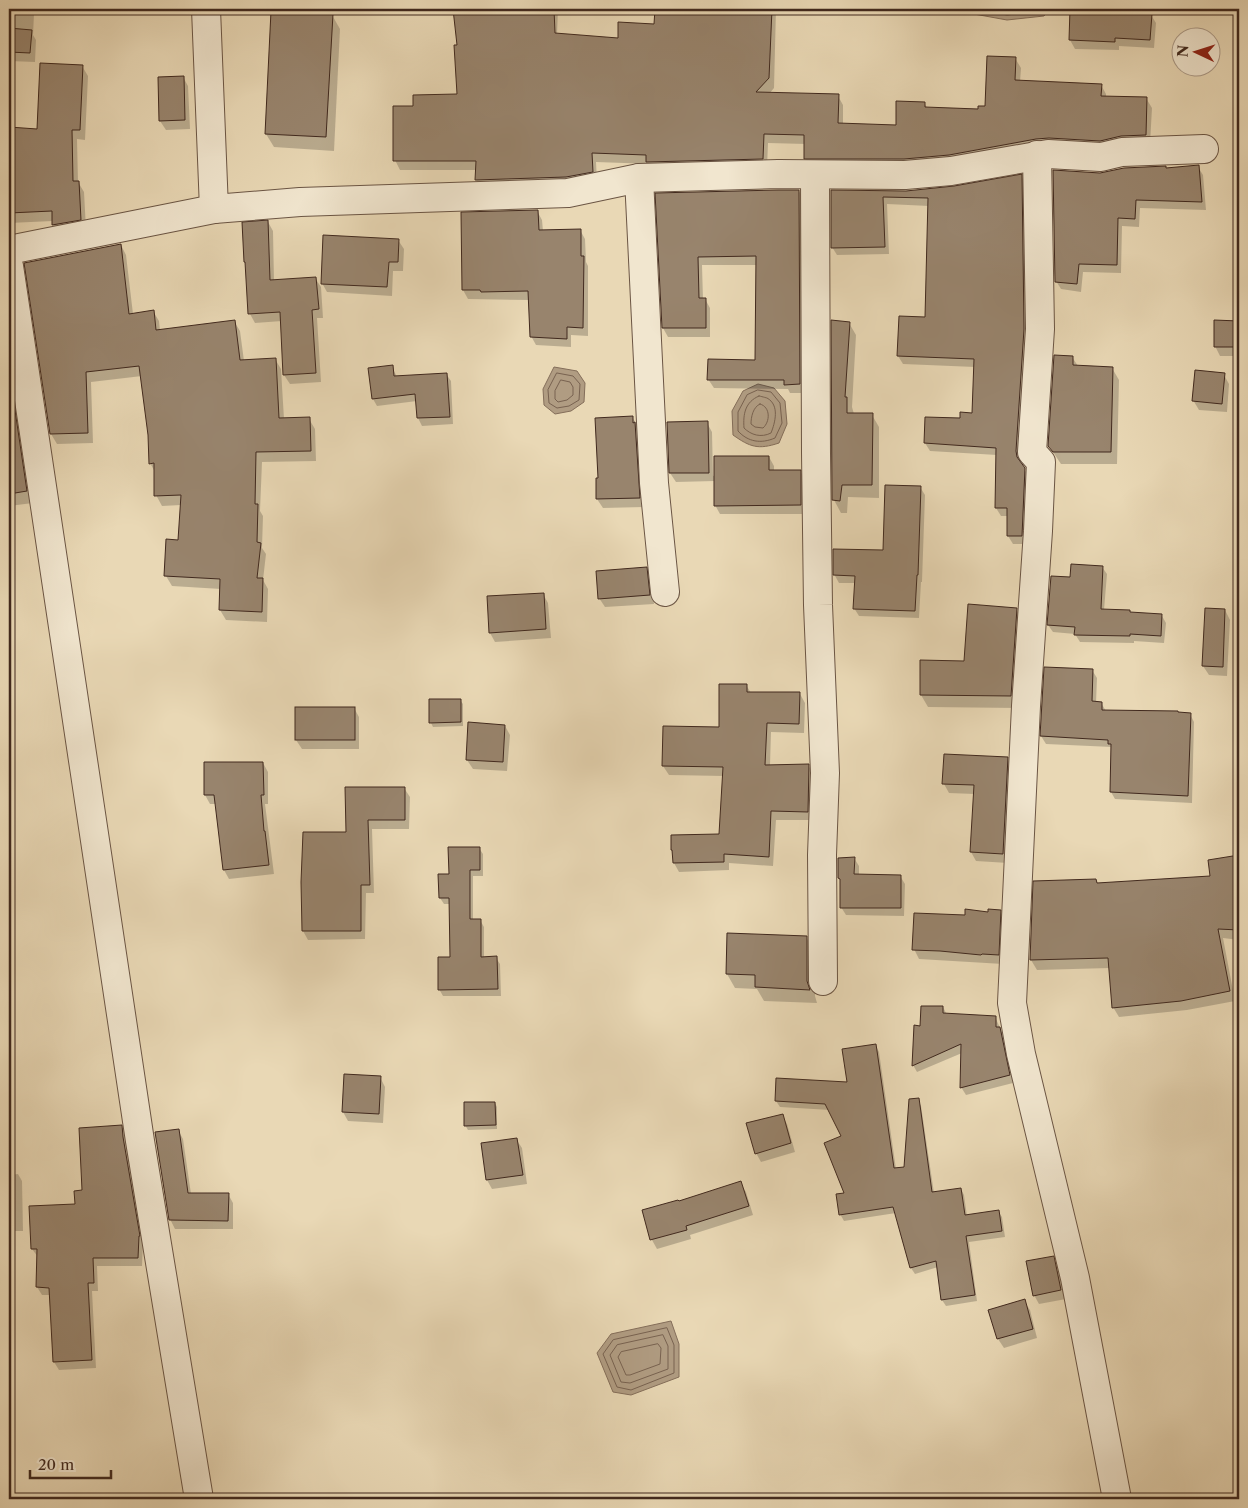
<svg xmlns="http://www.w3.org/2000/svg" width="1248" height="1508" viewBox="0 0 1248 1508" font-family="'Libre Caslon Text',serif">
<rect width="100%" height="100%" fill="#e9d8b5"/>
<filter id="stains"><feTurbulence type="fractalNoise" baseFrequency=".004" numOctaves="4"/><feColorMatrix values="0 0 0 0 .2 0 0 0 0 .09 0 0 0 0 .02 0 0 0 .5 -.17"/></filter>
<radialGradient id="worn" r=".72"><stop offset=".6" stop-color="#630" stop-opacity="0"/><stop offset="1" stop-color="#630" stop-opacity=".3"/></radialGradient>
<g fill="#b09c82" stroke="#846e5a">
<polygon points="963,9 1050,9 1044,16 1007,20 963,12"/>
<polygon points="554,367 577,371 585,383 584,402 571,411 555,414 544,405 543,389"/>
<path d="M758 384 774 388 785 401 787 424 779 443C758 450 750 447 733 435L732 411 743 391Z"/>
<polygon points="671,1321 679,1344 679,1377 631,1395 613,1392 597,1353 611,1334"/>
</g>
<g fill="#0003">
<polygon points="9,9 31,9 34,14 33,35 36,40 35,62 9,61"/>
<polygon points="454,9 558,9 557,35 619,40 655,25 656,9 776,9 774,88 769,94 838,96 843,105 843,124 897,126 924,103 928,109 979,111 986,107 1015,58 1021,68 1020,82 1101,85 1106,94 1106,97 1146,98 1152,108 1150,144 955,164 811,167 805,158 806,144 768,143 767,168 596,162 597,181 481,189 476,180 477,170 400,170 395,160 414,107 458,95 458,46"/>
<polygon points="1071,9 1120,9 1120,13 1151,15 1156,23 1154,48 1119,46 1119,50 1075,49 1070,40"/>
<polygon points="332,15 340,29 334,151 274,147 266,134"/>
<polygon points="82,66 88,76 85,140 77,139 78,182 84,192 86,229 59,235 53,225 53,221 9,223 9,128 38,130"/>
<polygon points="183,77 188,86 190,129 166,130 160,121"/>
<polygon points="1198,167 1203,175 1206,210 1140,208 1139,227 1122,226 1121,273 1083,272 1081,292 1061,289 1056,281 1100,174"/>
<polygon points="1021,176 1026,184 1028,338 1020,460 1021,464 1029,477 1026,544 1013,544 1008,536 1008,516 1001,516 996,508 997,455 930,451 925,443 961,420 973,414 975,367 903,364 898,356 927,318 929,206 887,204 889,254 837,255 832,247 832,191 906,192 954,188"/>
<polygon points="799,191 804,200 805,393 790,393 788,389 714,388 708,379 756,361 757,265 702,265 703,299 705,299 710,308 710,337 668,337 663,328 657,194"/>
<polygon points="537,211 542,220 543,231 580,230 585,239 586,262 588,266 588,336 571,335 571,347 536,345 531,336 530,300 468,299 463,290 462,213"/>
<polygon points="268,222 273,231 274,281 315,278 321,287 323,318 317,318 321,382 290,384 284,375 282,321 255,323 250,314 246,264 245,262"/>
<polygon points="398,240 404,249 403,271 393,271 392,296 327,292 322,283"/>
<polygon points="121,245 126,255 133,314 153,311 159,321 160,331 234,321 240,331 244,361 275,359 281,369 284,419 309,419 315,429 316,461 262,462 260,511 263,516 262,548 266,554 263,580 268,589 267,622 226,620 220,610 221,589 172,586 166,576 179,541 181,505 162,506 156,495 155,472 150,463 149,435 142,376 91,382 93,443 57,444 51,434"/>
<polygon points="1215,321 1239,322 1239,356 1220,356 1215,346"/>
<polygon points="849,323 856,335 852,407 854,414 872,415 879,427 879,498 848,497 847,513 841,513 834,500"/>
<polygon points="9,342 33,503 9,506"/>
<polygon points="1072,357 1078,366 1112,368 1119,380 1117,464 1061,464 1049,446"/>
<polygon points="392,367 397,377 446,374 451,381 453,424 422,426 418,418 417,401 377,406 373,399"/>
<polygon points="1224,375 1229,384 1227,412 1199,410 1193,400"/>
<polygon points="632,417 638,426 644,507 603,508 597,499 597,479 599,479"/>
<polygon points="707,423 712,432 713,476 769,457 774,466 774,471 800,471 805,480 806,514 720,514 715,505 715,481 676,482 670,473"/>
<polygon points="920,487 925,495 922,582 921,582 919,618 859,616 854,608 856,583 839,583 834,574 884,551"/>
<polygon points="1102,567 1107,574 1104,610 1130,611 1131,613 1162,616 1166,623 1164,643 1134,641 1134,643 1080,642 1075,634 1053,632 1048,625 1052,577 1071,579"/>
<polygon points="646,568 651,577 654,604 605,607 599,598"/>
<polygon points="543,594 548,603 551,638 495,642 490,633"/>
<polygon points="1016,609 1023,621 1017,708 928,707 921,695 965,662"/>
<polygon points="1225,610 1230,620 1227,676 1209,675 1203,666"/>
<polygon points="1046,668 1092,670 1097,678 1096,703 1101,703 1106,711 1190,714 1194,722 1192,803 1115,799 1111,792 1112,747 1046,744 1041,736"/>
<polygon points="746,685 751,693 800,694 805,703 804,733 771,732 770,766 808,765 814,775 813,820 776,820 773,866 729,863 729,870 679,872 674,863 720,835 724,776 669,775 663,766 720,728"/>
<polygon points="460,700 463,704 463,726 433,727 431,723"/>
<polygon points="354,708 359,717 359,749 302,749 296,740"/>
<polygon points="505,726 510,735 507,771 473,769 467,760"/>
<polygon points="1007,758 1012,767 1008,863 976,861 971,852 974,794 949,793 944,784"/>
<polygon points="263,763 268,772 268,804 265,804 274,874 229,879 224,870 216,804 210,804 205,795"/>
<polygon points="404,788 410,797 409,829 372,829 374,893 366,893 365,939 308,940 303,931 347,833"/>
<polygon points="479,848 483,854 483,876 473,876 473,920 480,920 484,927 484,958 496,958 500,964 501,996 443,996 439,989 451,958 450,904 444,904 440,898 450,876"/>
<polygon points="1239,856 1239,940 1223,938 1235,1001 1187,1010 1119,1017 1113,1007 1110,968 1037,970 1031,960 1035,882 1096,880 1098,884 1211,877 1209,861"/>
<polygon points="854,858 859,866 859,876 900,876 905,884 904,916 846,915 841,907 841,882 839,878"/>
<polygon points="1000,911 1005,920 1003,964 919,959 914,949 966,916"/>
<polygon points="806,937 814,951 815,996 817,1003 764,1001 757,989 735,988 727,974"/>
<polygon points="943,1007 947,1015 995,1017 1004,1036 1013,1083 966,1095 961,1087 962,1053 917,1072 913,1065 922,1027"/>
<polygon points="876,1046 879,1052 896,1169 906,1168 918,1100 921,1106 934,1193 961,1189 964,1195 967,1216 998,1211 1002,1217 1005,1237 969,1242 977,1301 946,1306 942,1300 938,1267 915,1274 911,1268 896,1213 844,1221 840,1214 846,1194 842,1136 830,1110 780,1107 776,1101 849,1084"/>
<polygon points="380,1077 385,1087 383,1123 348,1121 343,1112"/>
<polygon points="495,1103 497,1107 497,1129 468,1130 465,1125"/>
<polygon points="782,1115 787,1124 795,1152 761,1162 756,1153"/>
<polygon points="121,1126 126,1134 127,1147 144,1244 143,1244 142,1266 97,1266 98,1291 92,1291 96,1368 59,1370 54,1362 50,1295 42,1295 37,1287 38,1257 32,1249 76,1205"/>
<polygon points="178,1130 183,1139 191,1194 228,1194 233,1203 233,1229 175,1229 170,1219"/>
<polygon points="516,1139 522,1148 527,1184 492,1189 487,1180"/>
<polygon points="18,1174 22,1181 23,1231 9,1231 9,1175"/>
<polygon points="740,1183 746,1192 753,1215 690,1235 691,1239 657,1249 652,1240 678,1201"/>
<polygon points="1053,1257 1058,1266 1066,1299 1039,1304 1034,1295"/>
<polygon points="1024,1301 1030,1310 1037,1338 1004,1348 998,1339 990,1310"/>
</g>
<g fill="none" stroke-linecap="round" stroke-linejoin="round">
<g stroke="#786250" stroke-width="1">
<polyline points="972,9 1007,15 1041,11 1043,9"/>
<polygon points="557,373 573,376 580,384 579,400 569,406 557,408 549,403 548,390"/>
<polygon points="561,380 570,382 573,387 573,395 567,400 558,402 555,399 555,391"/>
<path d="M758 390 771 392 780 403 782 423 775 438C761 444 748 442 738 431V412L747 395Z"/>
<path d="M759 396C760 396 767 398 767 398 780 405 775 423 771 433 761 438 751 435 744 428 743 414 745 402 759 396Z"/>
<path d="M760 404C771 407 770 422 763 428L755 427 751 424C751 417 753 407 760 404Z"/>
<polygon points="667,1328 674,1345 674,1373 631,1390 617,1387 603,1354 613,1340"/>
<polygon points="663,1335 668,1346 668,1369 630,1383 621,1382 610,1355 617,1345"/>
<polygon points="658,1344 661,1348 660,1364 630,1375 626,1375 618,1357 621,1352"/>
</g>
</g>
<g fill="#98846d" stroke="#41291e">
<polygon points="453,9 554,9 555,33 618,38 618,22 654,24 655,9 772,9 769,78 756,92 839,94 838,123 896,125 896,101 925,102 925,107 978,109 978,106 985,106 987,56 1016,57 1015,80 1102,84 1101,96 1147,97 1146,135 1121,136 1100,141 1049,138 1036,139 949,155 904,159 804,159 804,135 764,134 763,159 646,162 646,155 592,153 593,172 566,177 475,180 476,161 393,161 393,106 413,106 413,95 457,94 454,45 457,45"/>
<polygon points="1070,9 1116,9 1116,11 1152,14 1150,40 1115,38 1115,42 1069,40"/>
<polygon points="271,11 333,14 326,137 265,134"/>
<polygon points="9,28 32,30 30,53 9,52"/>
<polygon points="40,63 83,65 80,130 72,130 73,181 79,181 81,220 52,225 52,211 9,213 9,127 37,129"/>
<polygon points="184,76 185,120 159,121 158,77"/>
<polygon points="1199,165 1202,202 1136,200 1135,219 1118,218 1117,265 1079,264 1077,284 1055,282 1053,170 1100,173 1124,168 1166,166 1166,168"/>
<polygon points="1022,174 1024,329 1016,451 1017,457 1025,468 1022,536 1007,536 1007,508 995,508 996,448 924,443 925,417 960,418 960,412 972,413 974,359 897,356 899,316 925,317 928,198 883,197 885,247 831,248 831,190 906,191 954,186"/>
<polygon points="778,190 799,190 800,384 784,385 784,380 707,380 708,359 755,360 756,256 698,257 699,298 706,298 706,328 662,328 655,193"/>
<polygon points="538,210 539,230 581,229 581,256 584,256 583,328 567,327 567,339 530,337 528,291 481,292 480,290 462,290 461,212"/>
<polygon points="268,220 270,280 316,277 319,309 312,310 316,373 283,375 280,312 248,314 245,262 244,262 242,222"/>
<polygon points="323,235 399,239 398,262 389,262 387,287 321,284"/>
<polygon points="121,244 129,314 154,310 156,330 235,320 240,360 276,358 279,418 310,417 311,451 256,452 255,504 258,504 257,542 261,543 257,578 263,578 262,612 219,610 220,579 164,576 166,539 178,540 181,495 154,496 154,463 149,464 148,435 139,366 86,372 88,433 50,434 24,263"/>
<polygon points="831,320 850,322 845,397 847,397 847,413 873,413 872,485 842,485 840,501 832,500"/>
<polygon points="1214,320 1239,321 1239,347 1214,347"/>
<polygon points="1054,355 1073,356 1073,365 1113,367 1111,452 1053,452 1048,446"/>
<polygon points="393,365 394,376 447,373 450,417 417,418 415,394 372,399 368,368"/>
<polygon points="9,370 27,491 9,494"/>
<polygon points="1195,370 1225,373 1222,404 1192,401"/>
<polygon points="633,416 633,423 635,422 640,498 596,499 596,478 598,478 595,418"/>
<polygon points="708,421 709,473 669,473 667,422"/>
<polygon points="714,456 769,456 769,470 801,470 801,505 714,506"/>
<polygon points="885,485 921,486 918,575 917,575 915,611 853,609 855,576 833,575 833,549 883,550"/>
<polygon points="1071,564 1103,566 1101,609 1130,610 1130,612 1162,614 1161,636 1130,634 1130,636 1074,635 1075,627 1047,625 1051,576 1070,577"/>
<polygon points="647,567 650,595 598,599 596,571"/>
<polygon points="544,593 546,629 489,633 487,596"/>
<polygon points="968,604 1017,608 1011,696 920,695 920,660 964,661"/>
<polygon points="1205,608 1225,609 1223,667 1202,666"/>
<polygon points="1044,667 1093,669 1092,701 1102,702 1102,710 1178,711 1178,712 1191,713 1188,796 1110,792 1111,744 1108,744 1108,740 1040,736"/>
<polygon points="719,684 747,684 747,692 800,692 799,724 767,723 765,765 809,764 808,812 771,811 769,857 724,854 724,862 673,863 672,850 671,850 671,835 719,834 723,767 662,766 663,726 719,727"/>
<polygon points="429,699 461,699 461,722 429,723"/>
<rect x="295" y="707" width="60" height="33"/>
<polygon points="468,722 505,725 503,762 466,760"/>
<polygon points="944,754 1008,757 1003,854 970,852 974,785 942,784"/>
<polygon points="204,762 263,762 264,795 261,795 264,831 265,831 269,865 223,870 214,795 204,795"/>
<polygon points="345,787 405,787 405,820 368,820 370,885 361,885 361,931 302,931 301,882 303,832 346,832"/>
<polygon points="448,847 480,847 480,870 470,870 470,919 481,919 481,957 497,956 498,989 438,990 438,957 450,957 449,898 439,898 438,874 449,874"/>
<polygon points="1239,855 1239,930 1218,929 1230,991 1181,1001 1112,1008 1108,958 1030,960 1033,881 1096,879 1097,883 1210,876 1208,860"/>
<polygon points="855,857 854,874 901,875 901,908 840,908 840,879 838,878 838,858"/>
<polygon points="965,909 988,912 988,909 1001,910 999,955 982,954 981,955 940,951 912,950 914,913 965,915"/>
<polygon points="727,933 807,936 807,981 810,990 755,987 755,975 726,974"/>
<polygon points="921,1006 943,1006 943,1013 996,1016 996,1027 1000,1027 1010,1075 960,1088 961,1044 912,1066 914,1025 920,1026"/>
<polygon points="876,1044 894,1168 904,1167 909,1099 919,1098 932,1192 961,1188 965,1215 999,1210 1002,1231 966,1236 975,1295 941,1300 936,1261 910,1268 893,1207 839,1215 836,1194 844,1193 824,1143 841,1136 825,1104 775,1101 776,1078 847,1082 842,1049"/>
<polygon points="344,1074 381,1076 379,1114 342,1112"/>
<polygon points="464,1102 495,1102 496,1125 464,1126"/>
<polygon points="783,1114 791,1143 755,1154 746,1123"/>
<polygon points="122,1125 123,1137 140,1236 139,1236 138,1258 93,1258 94,1283 88,1283 92,1360 53,1362 49,1288 36,1287 37,1249 31,1249 29,1206 75,1204 74,1191 82,1190 79,1128"/>
<polygon points="179,1129 188,1193 229,1193 228,1221 169,1220 155,1132"/>
<polygon points="517,1138 523,1175 486,1180 481,1143"/>
<polygon points="741,1181 749,1206 686,1226 687,1230 650,1240 642,1210 678,1200 679,1201"/>
<polygon points="1054,1256 1061,1290 1033,1296 1026,1261"/>
<polygon points="1025,1299 1033,1329 997,1339 988,1310"/>
</g>
<g fill="none" stroke-linecap="round" stroke-linejoin="round">
<g stroke="#6b5544" stroke-width="30">
<g id="minor">
<polyline points="206,9 214,209"/>
<polyline points="1037,155 1040,329 1032,452 1041,462 1038,531 1026,706 1012,1003 1021,1054 1075,1278 1117,1499"/>
<polyline points="815,175 816,453 818,605 825,773 822,855 823,981"/>
<polyline points="639,178 654,483 665,592"/>
<polyline points="9,250 214,209 300,202 568,193 639,178 778,174 905,175 951,171 1048,154 1101,157 1122,152 1204,149"/>
<polyline points="9,266 140,1141 199,1499"/>
</g>
</g>
<use href="#minor" stroke="#f1e6cf" stroke-width="28"/>
</g>
<rect width="1248" height="1508" fill="none" stroke="#e9d8b5" stroke-width="30"/>
<rect x="10" y="10" width="1228" height="1488" fill="none" stroke="#41291e" stroke-width="2.5"/>
<rect x="15" y="15" width="1218" height="1478" fill="none" stroke="#41291e"/>
<g transform="translate(1196 52) rotate(274)"><circle r="24" fill="#f1e6cf" stroke="#ab9a88"/>
<path d="M0-4L9 19L0 12L-9 19Z" fill="#8f2418"/>
<text y="-8" font-size="14" font-weight="bold" text-anchor="middle" fill="#41291e">N</text>
</g>
<path d="M30 1470v8h81v-8" fill="none" stroke="#41291e" stroke-width="2.5"/>
<text x="38" y="1470" font-size="15" fill="#41291e" stroke="#f1e6cf" stroke-width="4" paint-order="stroke">20 m</text>
<rect width="100%" height="100%" filter="url(#stains)"/>
<rect width="100%" height="100%" fill="url(#worn)"/>
</svg>
